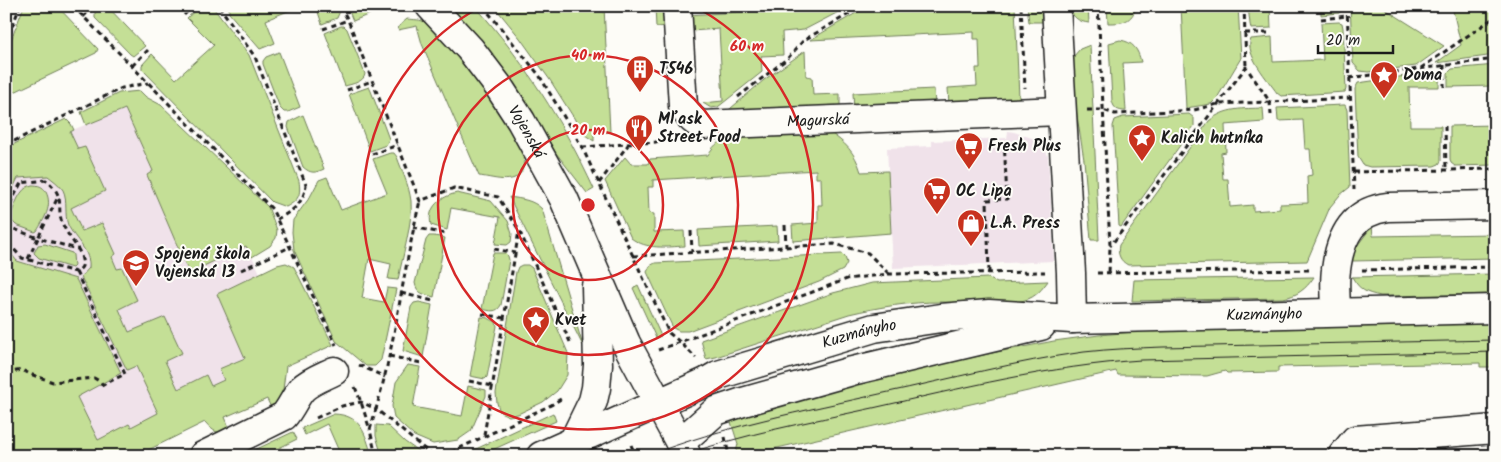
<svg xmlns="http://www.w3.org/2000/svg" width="1501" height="462" viewBox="0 0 1501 462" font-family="Kalam,sans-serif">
<rect width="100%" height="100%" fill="#fdfcf7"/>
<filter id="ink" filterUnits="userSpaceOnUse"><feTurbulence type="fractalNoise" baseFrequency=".02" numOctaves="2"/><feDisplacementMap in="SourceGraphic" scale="10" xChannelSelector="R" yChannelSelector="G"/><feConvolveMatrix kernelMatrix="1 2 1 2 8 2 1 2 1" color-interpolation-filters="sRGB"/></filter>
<g filter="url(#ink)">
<g fill="#f0e2ea">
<polygon points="125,109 247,246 291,338 274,373 99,456 6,297 6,161 70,131"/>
<polygon points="1008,131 1014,132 1041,141 1048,156 1054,261 893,268 887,148 932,146 932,141 1007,138"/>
</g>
<g fill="#c4df96" stroke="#707e59">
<polygon points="24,6 57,6 98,49 96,53 6,96 6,53"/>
<polygon points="101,6 107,6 145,46 133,56 130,54 95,18 95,12"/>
<path d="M200 6H212L249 55 299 181C301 195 299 200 286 207L272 202 142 69V65L152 54 176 79 214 45 187 18Z"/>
<polygon points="229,6 300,6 266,20 275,43 260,49 229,13"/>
<polygon points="316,6 338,6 340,11 337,18 322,24"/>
<polygon points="347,6 376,6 370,14 353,21"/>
<path d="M450 6H475C524 61 563 122 594 189L587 193 556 153 512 81 479 39Z"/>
<polygon points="494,6 604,6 610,132 594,133 594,141 582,133 574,118 550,80 520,38"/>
<polygon points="655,6 665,6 667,26 656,27"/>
<polygon points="850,6 804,30 782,32 783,55 761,56 762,72 718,107 711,108 703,103 723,101 719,29 691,31 687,15"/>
<polygon points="868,6 1015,6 1019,98 1017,101 949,106 948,88 977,86 976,68 980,68 979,39 974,39 974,32 810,40"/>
<polygon points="1027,6 1047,6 1046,22 1029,22"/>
<path d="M1070 6H1088L1089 23C1079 22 1071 17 1070 6Z"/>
<path d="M1107 6H1137C1131 22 1124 23 1108 23Z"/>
<polygon points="1181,6 1238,6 1241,58 1217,98 1211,104 1186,108"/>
<polygon points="1248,6 1270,6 1271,28 1251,29 1250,24"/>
<polygon points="1321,6 1343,6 1343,9 1339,13 1321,15"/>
<polygon points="1350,6 1382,6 1382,7 1444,46 1416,66 1368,72 1360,71 1353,63"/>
<polygon points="1452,6 1495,6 1495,55 1436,63 1461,45"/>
<path d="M407 19C414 20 421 19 426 23 432 28 437 35 442 40 465 65 487 93 505 122 510 129 516 137 519 145 522 152 526 163 522 171 515 186 491 177 479 176L422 44 417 26 398 30 399 26Z"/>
<path d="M1339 22 1342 23 1343 28 1346 89 1345 92 1281 96 1277 93C1269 81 1244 54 1251 39L1272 37 1273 62 1323 60 1321 23Z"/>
<path d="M341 26H344L347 29 365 74C364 82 352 84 345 86L325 33Z"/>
<path d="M1120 40C1133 42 1138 49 1141 62L1123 63 1126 111C1118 111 1114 109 1112 101L1109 43Z"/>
<polygon points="1090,45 1099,240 1091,240 1084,160 1075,103 1073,57 1080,49"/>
<polygon points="805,51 806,76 812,77 813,95 840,94 840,111 724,114 764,80"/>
<polygon points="279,52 300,107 288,112 284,112 280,108 263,64 263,61 266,57"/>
<polygon points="1495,65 1495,86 1448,87 1448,73 1452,69"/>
<path d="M1433 72C1441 74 1439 80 1439 87H1409L1410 126H1441V161L1439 164 1434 166 1370 167 1363 165 1358 157 1355 89 1358 83Z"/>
<polygon points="369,87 371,91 389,139 386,145 370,151 349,94"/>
<polygon points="934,89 935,106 854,110 853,93"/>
<polygon points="140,91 146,97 161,105 268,207 277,230 276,238 270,246 252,257 246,246 189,273 147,175 153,171 125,109 86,125 81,112 119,93"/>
<path d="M1343 105H1345L1347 110 1350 187 1340 195 1330 207 1307 261 1128 265C1120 261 1117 254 1119 245L1209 121C1226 107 1243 109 1263 108L1264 122 1225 125 1226 152 1221 153 1223 179H1228L1230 207 1253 205V211L1280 209V204L1308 203 1307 176 1312 175 1310 149H1305L1303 120 1278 121 1277 108Z"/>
<polygon points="1189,114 1194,118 1194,126 1121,227 1119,226 1113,126 1115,120 1123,117"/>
<path d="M303 115 324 169C315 173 311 174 303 167L288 127 289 122Z"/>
<path d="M66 119 71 124 74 130 70 132 78 149 85 147 105 191 71 208 82 231 102 223 116 254 112 257 117 269 122 268 137 300 119 309 129 332 165 317 182 353 165 361 178 389 206 375 211 386 224 380 219 369 245 358 217 294 277 265 286 263 294 267 333 345 286 366 281 405 273 412 267 399 225 417 230 430C217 435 214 432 205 422L136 456H6V248L17 261 76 279 121 373 77 397 98 440 129 424 131 427 158 413 136 366 127 370 81 277 89 268C91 251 75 240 68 225 64 214 68 200 63 190 59 184 53 180 48 176L18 178 6 202V148Z"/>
<polygon points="1495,125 1495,165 1455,166 1451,163 1450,159 1450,126"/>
<path d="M827 131C845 142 855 152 861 172L888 171 891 233 793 241 792 225 818 223V205H822L821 178H816V170L653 180V187H648L649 213 654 214V232L684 231 685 246C666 247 647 250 631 238L605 181 625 157 631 164H648L650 159 708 155C714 144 722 139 734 135Z"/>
<path d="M390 153H394L397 157C402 171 409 185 411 201 413 222 402 258 398 280L388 279 391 264 369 259 362 298 384 302 387 288 396 289 381 360 375 366H366L336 341 294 250 292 232 293 220 310 197 319 180 327 177 341 210 387 193 373 159Z"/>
<path d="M32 185C38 185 43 186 46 192 53 206 44 219 37 231L35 232 16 225 11 220 10 217C15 206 19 188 32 185Z"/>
<path d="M457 193 491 201 508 221 512 234 511 242 507 245 495 244 500 217 451 208 447 230 431 225C427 207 440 197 457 193Z"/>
<path d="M509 197C522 199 533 200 542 209L583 346Z"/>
<polygon points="777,226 778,241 699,246 698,230"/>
<polygon points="1372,226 1373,236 1495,234 1495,258 1352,261 1354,250"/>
<path d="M429 236H434L445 238 434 297C424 294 417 294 415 283L426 240Z"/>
<polygon points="45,244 72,253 73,255 74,266 72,268 39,258 34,253 38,245"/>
<path d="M493 253H505L508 256 509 260 501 305C497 313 490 311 482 309Z"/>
<polygon points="842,254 845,257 847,263 843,270 819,282 688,331 679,331 673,328 647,272 650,266 655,263"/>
<polygon points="522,265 528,265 532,268 568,353 567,375 557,391 543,402 518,414 509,416 500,412 497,403 496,393 516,272 518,267"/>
<path d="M1495 274V294L1381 296C1365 293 1360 290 1352 277Z"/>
<path d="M1314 277C1306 289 1297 296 1283 298L1132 301 1134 280Z"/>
<path d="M988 278 997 283 1048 281C1042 289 1036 297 1025 300 1004 307 964 302 940 302 910 302 879 307 849 314L716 357 706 359 701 340 833 293 872 283Z"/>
<polygon points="638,285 661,336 656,338 633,288"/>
<polygon points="419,302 432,305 423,357 403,351 411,307 414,303"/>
<polygon points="481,317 488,318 496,322 497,326 487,377 485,379 470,376"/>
<polygon points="1495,323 1495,367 1480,367 1480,363 1278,367 1278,372 1227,373 1225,371 1207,376 1118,375 1116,371 742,456 735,456 738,444 731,422 731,419 748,408 992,353 1054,341 1099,335 1146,331"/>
<polygon points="408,365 420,367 413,407 462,416 468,386 486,390 486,396 471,431 458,440 433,444 414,436 394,418 392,406 396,382"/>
<polygon points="553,413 556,421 479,456 461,456"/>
<path d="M334 414C361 415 365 433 372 456H341L327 424 305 435 302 428Z"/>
<polygon points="376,425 388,426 405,442 418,451 421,456 382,456 376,436"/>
<polygon points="293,432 297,439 263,456 242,456"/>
<polygon points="1488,450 1489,456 1373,456 1375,453"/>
</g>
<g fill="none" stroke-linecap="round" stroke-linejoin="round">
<g stroke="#1c1c1c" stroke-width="31">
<g id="minor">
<path id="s1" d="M430 6 470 49 499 87 521 121 564 199 626 343 687 456"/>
<path id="s2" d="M677 6 683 106C688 115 692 121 702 125L1061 111"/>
<polyline points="1056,6 1071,273 1072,319"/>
<path d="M1336 312C1336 298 1334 283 1336 270 1340 237 1353 211 1388 207L1495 205"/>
<polyline points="574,440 593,401 596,388 598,365 596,286"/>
<polyline points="680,443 716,411 743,402 852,371 1041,326"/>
<path d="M203 456 284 416C291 408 295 397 302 389 310 381 324 376 334 371"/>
<path id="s3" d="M541 456 706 382 718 375 874 328 941 318 989 314 1072 319 1495 309"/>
<polyline points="1342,456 1355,440 1495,429"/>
</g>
</g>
<g stroke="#1c1c1c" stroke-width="3" stroke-dasharray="5 4" stroke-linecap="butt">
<polyline points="73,6 272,209 336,345"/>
<path d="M219 6 255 57 306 185C303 204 293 211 277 219"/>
<polyline points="340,6 348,20 420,201 454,188 498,197 519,230 570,342"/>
<polyline points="483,6 539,75 582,147 669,333 680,342 847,279 889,274 1045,272"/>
<polyline points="772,6 772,10"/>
<polyline points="1021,6 1025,88"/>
<polyline points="1098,6 1110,246 1109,273"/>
<polyline points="1244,6 1246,67"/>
<polyline points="1347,6 1354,190"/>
<polyline points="704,7 723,6"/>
<polyline points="184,15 193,6"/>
<polyline points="83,17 94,6"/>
<polyline points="1321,19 1347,16"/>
<polyline points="323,29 348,20"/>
<polyline points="1245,33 1271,33"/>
<polyline points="6,43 20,6"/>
<polyline points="1444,65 1444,87"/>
<polyline points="132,66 148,50"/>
<polyline points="1421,68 1495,17"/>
<polyline points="1349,78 1495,59"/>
<polyline points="347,90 372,81"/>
<polyline points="738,97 788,58 804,40 863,6"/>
<polyline points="1087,110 1103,110 1115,114 1194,110 1218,104 1270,102 1246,67 1112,244 1110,246"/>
<polyline points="1271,115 1270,102 1350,98"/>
<polyline points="1445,126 1446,170"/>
<polyline points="6,145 122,88 148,83"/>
<polyline points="582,147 656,142 672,134"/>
<polyline points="372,154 398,145"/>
<polyline points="1353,172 1495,169"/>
<polyline points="599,183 628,145"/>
<path d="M6 212 21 183 46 180C69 199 53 208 65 229 70 239 80 248 82 260 84 266 81 269 76 272"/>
<polyline points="785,225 786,247"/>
<polyline points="6,226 38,238 58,197"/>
<polyline points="413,227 446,234"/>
<polyline points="691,231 692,252"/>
<polyline points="6,234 11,246 22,258 76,272"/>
<polyline points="494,249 516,253"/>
<polyline points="633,256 834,244 868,253 889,274"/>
<polyline points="28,259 38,238 77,249"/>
<polyline points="241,270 290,247"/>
<polyline points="1362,270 1495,267"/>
<polyline points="76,272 125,374 103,385"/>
<polyline points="989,272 987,200 1007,199 1004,139"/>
<polyline points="1097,273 1310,270"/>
<polyline points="401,293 433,301"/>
<polyline points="482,314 504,318"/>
<polyline points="658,350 680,342 696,358"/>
<polyline points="389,356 421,363"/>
<polyline points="359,365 385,377"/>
<polyline points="6,373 22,370 30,374 53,382 94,378 101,382 105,389"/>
<polyline points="469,381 493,386"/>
<polyline points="355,387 361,402 370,430"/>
<path d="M316 418 342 406 361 402 376 409C396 341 403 270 420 201"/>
<polyline points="484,435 519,231"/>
<polyline points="725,437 729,456"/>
<polyline points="631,445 636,456"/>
<polyline points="376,456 370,430 376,409 433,456"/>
<polyline points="443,456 551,405 564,397"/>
<polyline points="617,456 633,449"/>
</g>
<use href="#minor" stroke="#fdfcf7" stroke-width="28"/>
<g stroke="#1c1c1c" stroke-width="1">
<path d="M647 456C723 426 804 411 884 393 950 379 1017 361 1084 352 1110 349 1137 348 1163 347L1495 340"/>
<path d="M681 456C743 434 809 422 873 408 962 388 1050 366 1141 360L1495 352"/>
</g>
</g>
</g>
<g fill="none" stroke="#d62828" stroke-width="2.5">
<circle cx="588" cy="205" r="75"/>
<circle cx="588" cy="205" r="150"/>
<path d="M694 6A225 225 0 1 1 482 6"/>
</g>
<defs>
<g id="building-pin" transform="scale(1.4375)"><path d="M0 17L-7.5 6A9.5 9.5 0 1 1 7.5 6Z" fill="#c8321e" stroke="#fdfcf7"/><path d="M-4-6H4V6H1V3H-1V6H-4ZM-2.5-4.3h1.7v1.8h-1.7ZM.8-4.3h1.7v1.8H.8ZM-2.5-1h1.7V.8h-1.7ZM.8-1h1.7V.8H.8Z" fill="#fff"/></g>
<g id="sight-pin" transform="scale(1.4375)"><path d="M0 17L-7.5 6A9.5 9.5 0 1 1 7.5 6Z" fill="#c8321e" stroke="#fdfcf7"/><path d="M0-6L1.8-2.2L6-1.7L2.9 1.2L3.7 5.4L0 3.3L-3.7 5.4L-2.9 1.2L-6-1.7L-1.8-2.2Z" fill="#fff"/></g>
<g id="restaurant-pin" transform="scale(1.4375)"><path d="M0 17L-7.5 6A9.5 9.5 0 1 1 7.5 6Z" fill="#c8321e" stroke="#fdfcf7"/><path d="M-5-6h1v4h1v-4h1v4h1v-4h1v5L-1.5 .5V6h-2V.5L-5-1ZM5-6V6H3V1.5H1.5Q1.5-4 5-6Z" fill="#fff"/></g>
<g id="supermarket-pin" transform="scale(1.4375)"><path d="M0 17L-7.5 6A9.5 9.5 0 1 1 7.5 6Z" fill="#c8321e" stroke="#fdfcf7"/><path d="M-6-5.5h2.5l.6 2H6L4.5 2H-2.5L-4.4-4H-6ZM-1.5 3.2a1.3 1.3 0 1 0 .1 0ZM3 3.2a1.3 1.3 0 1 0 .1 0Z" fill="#fff"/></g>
<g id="shop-pin" transform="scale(1.4375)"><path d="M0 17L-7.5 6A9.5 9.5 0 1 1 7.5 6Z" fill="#c8321e" stroke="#fdfcf7"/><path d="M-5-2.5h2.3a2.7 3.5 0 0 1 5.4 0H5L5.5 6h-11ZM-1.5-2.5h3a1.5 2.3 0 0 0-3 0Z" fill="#fff"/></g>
<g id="school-pin" transform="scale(1.4375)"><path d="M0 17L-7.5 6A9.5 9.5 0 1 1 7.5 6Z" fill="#c8321e" stroke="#fdfcf7"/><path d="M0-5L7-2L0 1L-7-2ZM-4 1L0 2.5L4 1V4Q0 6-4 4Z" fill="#fff"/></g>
</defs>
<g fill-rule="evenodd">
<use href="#building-pin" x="640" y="69"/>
<use href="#sight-pin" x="1384" y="75"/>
<use href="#restaurant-pin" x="639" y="128"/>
<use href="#sight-pin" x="1142" y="138"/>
<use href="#supermarket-pin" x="969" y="146"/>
<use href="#supermarket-pin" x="937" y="191"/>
<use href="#shop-pin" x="971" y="223"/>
<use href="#school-pin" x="136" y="263"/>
<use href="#sight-pin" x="536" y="320"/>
</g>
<g text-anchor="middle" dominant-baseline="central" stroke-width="4" stroke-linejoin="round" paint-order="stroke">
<g font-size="16" font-weight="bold" fill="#1c1c1c" stroke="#fdfcf7" text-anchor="start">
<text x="659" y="69">T546</text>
<text x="1403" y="75">Doma</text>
<text x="658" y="119">Mľask<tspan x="658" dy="18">Street Food</tspan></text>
<text x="1161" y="138">Kalich hutníka</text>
<text x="988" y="146">Fresh Plus</text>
<text x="956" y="191">OC Lipa</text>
<text x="990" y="223">L.A. Press</text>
<text x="155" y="254">Spojená škola<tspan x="155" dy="18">Vojenská 13</tspan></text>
<text x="555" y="320">Kvet</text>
</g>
<g font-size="16" fill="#1c1c1c" stroke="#fdfcf7">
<text stroke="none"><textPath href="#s2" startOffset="244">Magurská</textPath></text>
<text stroke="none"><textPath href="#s1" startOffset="159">Vojenská</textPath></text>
<text stroke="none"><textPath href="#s3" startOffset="749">Kuzmányho</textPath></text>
<text stroke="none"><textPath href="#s3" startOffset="342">Kuzmányho</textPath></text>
</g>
</g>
<circle cx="588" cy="205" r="8" fill="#d62828" stroke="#fdfcf7" stroke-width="2.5"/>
<g font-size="15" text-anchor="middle" font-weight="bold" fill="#d62828" stroke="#fdfcf7" stroke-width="4" stroke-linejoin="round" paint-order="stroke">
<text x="747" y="51">60 m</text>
<text x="588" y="60">40 m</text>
<text x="588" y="135">20 m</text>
</g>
<rect width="1501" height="462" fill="none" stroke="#fdfcf7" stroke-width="25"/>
<rect x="12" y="12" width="1476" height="437" fill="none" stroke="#1c1c1c" stroke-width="2" filter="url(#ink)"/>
<path d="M1318 45v8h75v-8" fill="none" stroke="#1c1c1c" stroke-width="2.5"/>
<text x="1326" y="45" font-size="15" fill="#1c1c1c" stroke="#fdfcf7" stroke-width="4" paint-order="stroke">20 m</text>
</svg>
